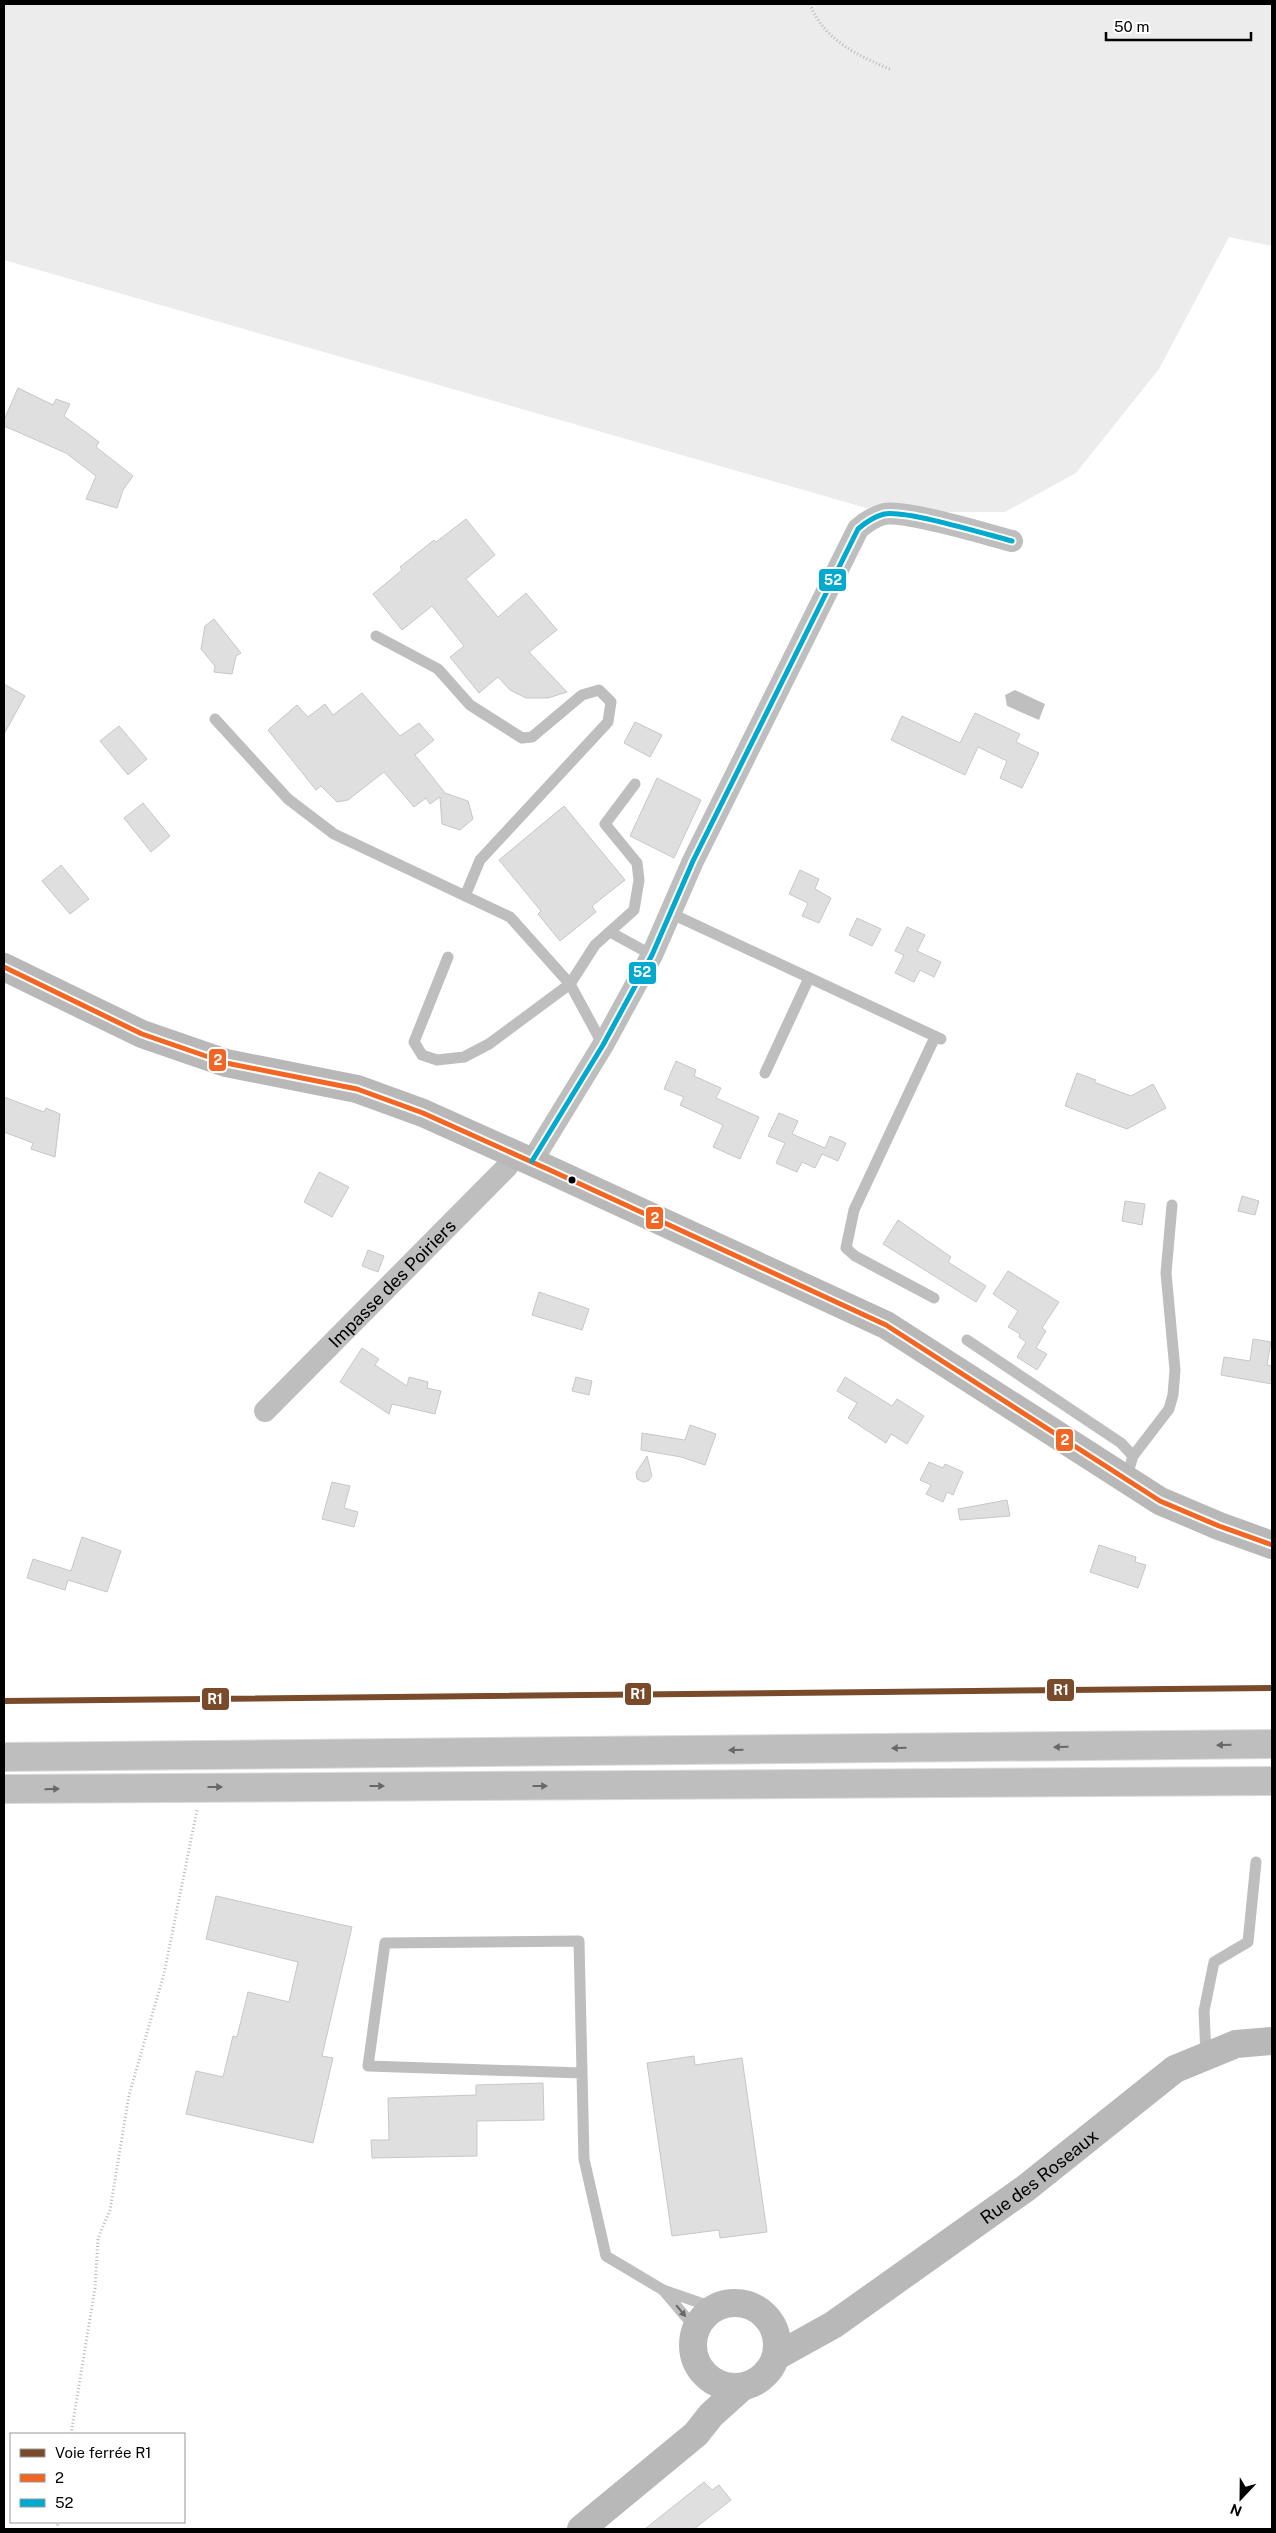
<svg xmlns="http://www.w3.org/2000/svg" width="1276" height="2533" viewBox="0 0 1276 2533" font-family="'Public Sans',sans-serif">
<rect width="100%" height="100%" fill="#fff"/>
<polygon fill="#ececec" points="4,4 1272,4 1272,246 1229,237 1159,369 1076,473 1005,512 880,512 4,260"/>
<polygon fill="#bfbfbf" points="1015,690 1045,704 1039,720 1007,706 1005,695"/>
<g fill="#dfdfdf" stroke="#c7c7c7">
<polygon points="18,388 53,405 56,399 70,404 64,416 99,442 96,447 133,476 123,490 117,508 86,499 96,476 66,453 4,426 4,420"/>
<polygon points="466,519 495,555 466,579 498,617 526,593 557,630 529,652 567,692 548,698 526,698 510,690 498,677 479,693 450,657 464,646 432,606 402,630 373,594 402,570 400,567 434,540 436,542"/>
<polygon points="214,619 241,653 236,656 232,674 214,672 215,666 201,649 205,626"/>
<polygon points="4,684 25,696 4,734"/>
<polygon points="362,693 400,736 419,723 434,740 415,755 445,793 468,801 473,819 460,830 442,824 440,797 430,804 426,798 414,807 384,772 348,800 337,802 321,786 316,790 268,730 297,705 308,717 325,704 333,715"/>
<polygon points="975,713 1020,734 1016,742 1039,753 1022,788 1000,778 1007,761 978,747 965,775 891,740 902,716 960,743"/>
<polygon points="635,722 662,735 650,757 624,743"/>
<polygon points="119,726 147,759 128,775 100,741"/>
<polygon points="657,778 701,800 674,858 630,836"/>
<polygon points="143,803 170,836 151,852 124,818"/>
<polygon points="564,806 625,880 592,906 596,912 560,941 538,914 541,911 499,860"/>
<polygon points="61,865 89,899 70,914 42,881"/>
<polygon points="800,870 819,879 815,889 831,898 819,923 802,916 808,903 789,894"/>
<polygon points="857,918 881,929 872,946 849,935"/>
<polygon points="907,927 925,935 917,951 941,962 934,977 920,970 914,982 895,973 904,955 895,951"/>
<polygon points="676,1061 696,1070 694,1076 721,1088 716,1098 759,1117 740,1159 713,1147 723,1125 680,1105 684,1097 664,1089"/>
<polygon points="1077,1073 1096,1080 1094,1082 1131,1096 1153,1084 1166,1108 1127,1129 1065,1106"/>
<polygon points="4,1097 44,1112 46,1108 60,1114 55,1157 31,1149 33,1143 4,1132"/>
<polygon points="779,1113 798,1121 792,1134 825,1148 830,1136 846,1143 838,1161 822,1154 815,1168 802,1162 797,1172 776,1163 785,1143 768,1136"/>
<polygon points="319,1172 349,1187 332,1217 304,1202"/>
<polygon points="1242,1196 1259,1201 1255,1215 1238,1211"/>
<polygon points="1125,1201 1145,1204 1142,1225 1122,1221"/>
<polygon points="898,1220 951,1257 948,1262 986,1286 976,1302 883,1244"/>
<polygon points="368,1250 384,1256 378,1272 362,1266"/>
<polygon points="1008,1271 1059,1302 1042,1328 1046,1331 1036,1348 1047,1354 1037,1370 1017,1357 1026,1342 1019,1337 1020,1334 1008,1327 1018,1311 993,1294"/>
<polygon points="539,1292 589,1309 582,1330 532,1315"/>
<polygon points="1253,1339 1271,1342 1267,1365 1272,1366 1272,1384 1221,1375 1224,1357 1250,1361"/>
<polygon points="362,1348 379,1359 375,1365 407,1386 409,1377 428,1382 427,1388 441,1391 435,1414 392,1404 389,1414 340,1382"/>
<polygon points="576,1377 592,1381 589,1395 572,1391"/>
<polygon points="845,1377 892,1406 897,1399 924,1416 907,1444 891,1434 886,1443 848,1418 857,1403 837,1391"/>
<polygon points="690,1425 716,1434 705,1465 681,1457 641,1450 642,1433 685,1440"/>
<polygon points="647,1456 652,1476 648,1481 643,1482 637,1479 636,1473"/>
<polygon points="929,1462 943,1468 945,1464 963,1472 953,1495 947,1492 943,1502 926,1494 931,1485 920,1480"/>
<polygon points="332,1482 350,1486 344,1508 358,1512 354,1527 322,1519"/>
<polygon points="1007,1500 1010,1516 960,1520 958,1509"/>
<polygon points="82,1537 121,1551 107,1592 68,1580 65,1590 27,1578 33,1559 71,1571"/>
<polygon points="1099,1545 1136,1557 1135,1562 1146,1565 1138,1588 1090,1572"/>
<polygon points="216,1896 352,1927 322,2056 333,2058 313,2143 186,2114 196,2071 223,2077 233,2036 237,2037 248,1992 289,2002 298,1962 206,1939"/>
<polygon points="694,2056 695,2065 742,2058 767,2232 720,2238 719,2230 672,2236 647,2063"/>
<polygon points="543,2083 544,2120 477,2121 477,2156 372,2158 371,2140 389,2140 388,2098 476,2095 476,2085"/>
<polygon points="704,2482 712,2490 719,2485 731,2500 694,2529 645,2529"/>
</g>
<g fill="none" stroke-linecap="round" stroke-linejoin="round">
<g stroke="#dbdbdb" stroke-width="30">
<g id="highway">
<polyline points="4,1757 1272,1744"/>
<polyline points="4,1789 1272,1781"/>
</g>
</g>
<g stroke="#b9b9b9" stroke-width="3" stroke-dasharray="1 2.5" stroke-linecap="butt">
<path d="M810 4C823 40 859 56 892 70"/>
<polyline points="71,2434 95,2288 98,2238 110,2210 129,2095 164,1974 197,1810"/>
<polyline points="57,2529 58,2522"/>
</g>
<g stroke="#bebebe" stroke-width="11">
<polyline points="376,636 438,669 470,705 522,738 532,737 582,695 599,690 611,702 608,722 480,860 465,896"/>
<polyline points="215,719 288,799 334,834 510,917 570,984 603,1045"/>
<polyline points="670,913 941,1039"/>
<polyline points="610,932 652,955"/>
<polyline points="448,957 414,1042 422,1055 437,1060 464,1057 489,1044 570,984 595,945 634,910 639,880 637,863 605,824 635,784"/>
<polyline points="765,1073 809,978"/>
<polyline points="934,1298 855,1256 846,1248 854,1210 935,1037"/>
<polyline points="967,1340 1121,1443 1133,1456"/>
<polyline points="1126,1479 1133,1456 1169,1409 1173,1395 1175,1370 1166,1273 1172,1205"/>
<polyline points="1206,2055 1204,2011 1214,1962 1248,1942 1256,1862"/>
<polyline points="582,2073 368,2066 385,1943 579,1941 584,2159 606,2256 663,2290"/>
<polyline points="696,2329 663,2290 715,2308"/>
</g>
<g stroke="#bebebe" stroke-width="22">
<path d="M532 1161 603 1045 652 955 693 861 858 529C866 522 873 517 884 514 907 510 985 534 1012 541"/>
<path id="s1" d="M265 1411 507 1167 515 1154"/>
</g>
<g stroke="#b8b8b8" stroke-width="28">
<polyline points="4,967 142,1034 226,1063 357,1089 423,1113 552,1171 886,1325 1160,1501 1219,1526 1272,1545"/>
<circle cx="735" cy="2345" r="42"/>
<path id="s2" d="M777 2356 833 2325 1026 2188 1175 2069 1236 2044 1272 2041"/>
<polyline points="581,2529 696,2434 711,2415 741,2388"/>
</g>
<use href="#highway" stroke="#bebebe" stroke-width="28"/>
<g stroke="#fff" stroke-width="9">
<polyline id="bus-1" points="4,967 142,1034 226,1063 357,1089 423,1113 552,1171 886,1325 1160,1501 1219,1526 1272,1545"/>
</g>
<g stroke="#fff" stroke-width="9">
<path id="bus-2" d="M532 1161 603 1045 652 955 693 861 858 529C866 522 873 517 884 514 907 510 985 534 1012 541"/>
</g>
<use href="#bus-1" stroke="#f26522" stroke-width="5"/>
<use href="#bus-2" stroke="#00a9ce" stroke-width="5"/>
<g stroke="#fff" stroke-width="10">
<polyline id="rail-1" points="4,1701 1272,1688"/>
</g>
<use href="#rail-1" stroke="#7a4b2a" stroke-width="6"/>
</g>
<defs><path id="oneway-solid" d="M-6-.8H1V-3.2L6.5 0L1 3.2V.8H-6Z" transform="scale(1.25)"/></defs>
<g fill="#686868">
<use href="#oneway-solid" transform="translate(1224 1745) rotate(179)"/>
<use href="#oneway-solid" transform="translate(1061 1747) rotate(179)"/>
<use href="#oneway-solid" transform="translate(899 1748) rotate(179)"/>
<use href="#oneway-solid" transform="translate(736 1750) rotate(179)"/>
<use href="#oneway-solid" transform="translate(377 1786)"/>
<use href="#oneway-solid" transform="translate(540 1786)"/>
<use href="#oneway-solid" transform="translate(215 1787)"/>
<use href="#oneway-solid" transform="translate(52 1789) rotate(-1)"/>
<use href="#oneway-solid" transform="translate(681 2311) rotate(50)"/>
</g>
<circle fill="#000" stroke="#fff" stroke-width="2" cx="572" cy="1180" r="4.5"/>
<g text-anchor="middle" dominant-baseline="central" stroke-width="4" stroke-linejoin="round" paint-order="stroke">
<g font-size="18" fill="#000" stroke="#fff">
<text stroke="none"><textPath href="#s1" startOffset="180">Impasse des Poiriers</textPath></text>
<text stroke="none"><textPath href="#s2" startOffset="318">Rue des Roseaux</textPath></text>
</g>
</g>
<g stroke="#fff" stroke-width="2">
<rect x="818" y="568" width="29" height="24" rx="5" fill="#00a9ce"/>
<rect x="628" y="961" width="29" height="24" rx="5" fill="#00a9ce"/>
<rect x="208" y="1048" width="19" height="24" rx="5" fill="#f26522"/>
<rect x="645" y="1206" width="19" height="24" rx="5" fill="#f26522"/>
<rect x="1055" y="1428" width="19" height="24" rx="5" fill="#f26522"/>
<rect x="1046" y="1678" width="29" height="24" rx="5" fill="#7a4b2a"/>
<rect x="624" y="1682" width="28" height="24" rx="5" fill="#7a4b2a"/>
<rect x="201" y="1687" width="29" height="24" rx="5" fill="#7a4b2a"/>
</g>
<g font-size="14" text-anchor="middle" font-weight="bold" fill="#fff">
<text x="833" y="585">52</text>
<text x="642" y="977">52</text>
<text x="218" y="1065">2</text>
<text x="655" y="1223">2</text>
<text x="1065" y="1445">2</text>
<text x="1061" y="1695">R1</text>
<text x="638" y="1699">R1</text>
<text x="215" y="1704">R1</text>
</g>
<rect width="1276" height="2533" fill="none" stroke="#000000" stroke-width="10"/>
<rect x="10" y="2433" width="175" height="90" fill="#ffffff" stroke="#999999"/>
<rect x="20" y="2449" width="25" height="8" fill="#7a4b2a" stroke="#999999"/>
<text x="55" y="2458" font-size="15" fill="#000000">Voie ferrée R1</text>
<rect x="20" y="2474" width="25" height="8" fill="#f26522" stroke="#999999"/>
<text x="55" y="2483" font-size="15" fill="#000000">2</text>
<rect x="20" y="2499" width="25" height="8" fill="#00a9ce" stroke="#999999"/>
<text x="55" y="2508" font-size="15" fill="#000000">52</text>
<g transform="translate(1241 2498) rotate(202)" stroke="#ffffff" stroke-width="4" paint-order="stroke">
<path d="M0-4L9 19L0 12L-9 19Z" fill="#000000"/>
<text y="-8" font-size="14" font-weight="bold" text-anchor="middle" fill="#000000">N</text>
</g>
<path d="M1106 32v8h145v-8" fill="none" stroke="#000000" stroke-width="2.5"/>
<text x="1114" y="32" font-size="15" fill="#000000" stroke="#ffffff" stroke-width="4" paint-order="stroke">50 m</text>
</svg>
